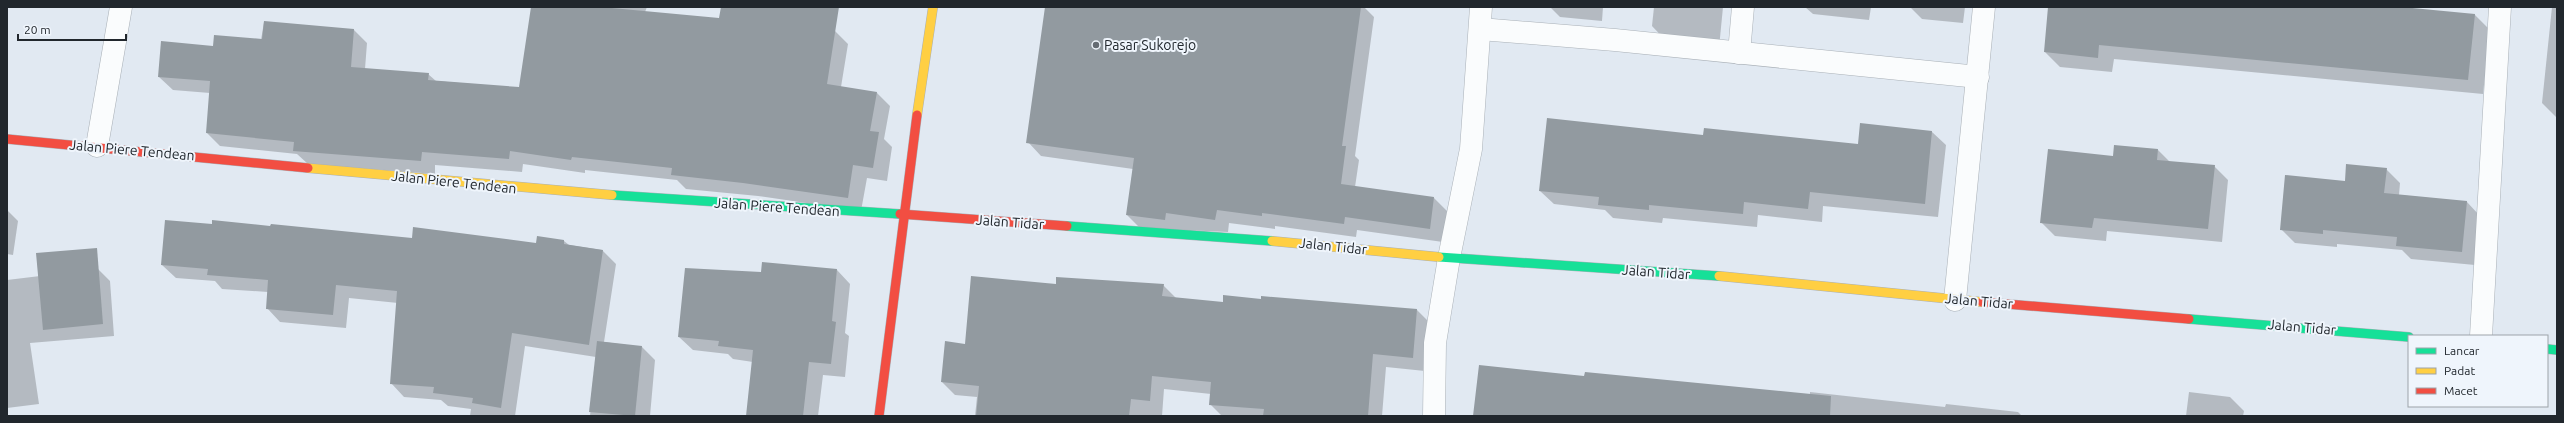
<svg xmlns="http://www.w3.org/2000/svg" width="2564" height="423" viewBox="0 0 2564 423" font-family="Ubuntu,sans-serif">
<rect width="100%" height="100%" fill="#e1e9f2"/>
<g fill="#0003">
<polygon points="532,7 647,7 645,12 835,31 848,44 841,87 877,93 890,106 884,139 892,147 887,181 867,178 861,211 758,196 686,189 677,180 585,170 585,173 523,164 522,172 435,165 435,174 308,164 297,154 220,146 207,133 210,93 173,90 159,77 214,47 261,40 264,22 354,30 367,43 365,69 428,74 436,81 520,88"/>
<polygon points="1046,7 1364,7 1374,17 1355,156 1359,160 1355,187 1434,198 1447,211 1443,242 1357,230 1356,237 1275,226 1275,229 1229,223 1228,232 1140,228 1127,215 1133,169 1041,156 1028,142"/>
<polygon points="1550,7 1603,7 1602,21 1560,17"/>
<polygon points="1654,7 1723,7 1719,48 1669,44 1652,26"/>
<polygon points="1805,7 1871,7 1869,20 1813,14"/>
<polygon points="1910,7 1965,7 1963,23 1922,19"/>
<polygon points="2049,7 2393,7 2475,15 2490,30 2483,94 2114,59 2112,72 2060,67 2045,52"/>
<polygon points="2552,7 2557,7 2557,118 2542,103"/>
<polygon points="1932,132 1946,145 1938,217 1823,206 1822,222 1758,215 1757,227 1663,218 1662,223 1613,218 1605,210 1554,204 1540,191 1704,136 1859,145"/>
<polygon points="2158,150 2170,162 2214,166 2228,180 2222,242 2107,231 2106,241 2055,236 2041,222"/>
<polygon points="2386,169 2400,183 2399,195 2467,202 2480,216 2475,265 2411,259 2402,250 2337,244 2337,247 2295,243 2281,229 2346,182"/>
<polygon points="7,210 18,221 13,255 7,254"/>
<polygon points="413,239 536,244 564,241 569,245 602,250 616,264 604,342 642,347 655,360 650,416 590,416 596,357 525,346 515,416 470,416 471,409 448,406 441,400 404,397 391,383 398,303 349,298 346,328 280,322 267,308 268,292 222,289 215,281 176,278 162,265"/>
<polygon points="98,269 110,281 114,336 30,343 39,404 7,408 7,280"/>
<polygon points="837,270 850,284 845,333 849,336 845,377 823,375 818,416 747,416 753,362 733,359 728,354 693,350 679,337 762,274"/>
<polygon points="1057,285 1163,285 1176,298 1224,304 1261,300 1262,297 1417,310 1430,323 1425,371 1386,367 1382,416 1222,416 1210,404 1211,394 1164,389 1162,416 975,416 977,397 955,395 942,382 966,345"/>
<polygon points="1585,378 1810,395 1810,392 1945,407 1946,404 2018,412 2022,416 1474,416"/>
<polygon points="2189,392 2230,397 2244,411 2243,416 2186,416"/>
</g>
<g fill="#929aa0">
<polygon points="531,7 601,7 719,18 721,7 839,7 827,84 877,92 870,131 879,132 873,168 853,165 848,198 743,183 671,175 672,168 572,157 571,160 510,151 509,159 422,152 421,161 293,151 294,142 206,133 210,81 158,77 161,41 213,46 214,35 262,39 264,21 354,29 351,67 429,73 428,80 519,87"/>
<polygon points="1045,7 1361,7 1342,146 1346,146 1341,184 1434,197 1430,229 1345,217 1344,224 1262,213 1262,216 1217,210 1215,220 1166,213 1165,220 1126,215 1134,158 1026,143"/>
<polygon points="2048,7 2402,7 2475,14 2468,80 2099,45 2098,58 2044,52"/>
<polygon points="1547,118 1703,135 1704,128 1858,144 1860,123 1932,131 1925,204 1810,192 1808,209 1744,202 1743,214 1649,205 1649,210 1598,205 1599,197 1539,191"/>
<polygon points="2114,145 2158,149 2157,160 2215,165 2208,229 2094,218 2092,228 2040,223 2048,149 2113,156"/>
<polygon points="2346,164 2387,168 2384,193 2467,201 2462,252 2396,246 2397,237 2323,230 2323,234 2280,230 2285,175 2345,181"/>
<polygon points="165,220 212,224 212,220 270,226 271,224 412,238 413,227 536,243 537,236 564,240 564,244 603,250 589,345 512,333 501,408 472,403 473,398 433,393 434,387 390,384 397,291 336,285 333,315 266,309 268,280 207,275 208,269 161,265"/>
<polygon points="97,248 103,324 43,330 36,253"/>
<polygon points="762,262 837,269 832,321 836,322 831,364 809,362 803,416 746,416 753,350 718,346 719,341 678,337 685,268 761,272"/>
<polygon points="971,276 1056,284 1056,277 1164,284 1162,296 1223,302 1223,295 1261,299 1261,296 1417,309 1413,358 1373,354 1368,416 1263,416 1264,409 1209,405 1211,382 1152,376 1150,401 1131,399 1129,416 976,416 979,386 941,382 945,341 965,344"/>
<polygon points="597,341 642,346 635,416 589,412"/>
<polygon points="1479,365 1584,376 1585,372 1831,396 1830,416 1473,416"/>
</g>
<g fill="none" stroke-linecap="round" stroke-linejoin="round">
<g stroke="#a9b0b7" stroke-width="23">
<g id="street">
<polyline points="1480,29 1615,40 1978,77"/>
<polyline points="1739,53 1743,7"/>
<polyline points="97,146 121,7"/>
<polyline points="1955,300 1984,7"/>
<polyline points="2481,336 2500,7"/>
<polyline points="1434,416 1435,343 1449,258 1471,149 1481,7"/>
</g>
</g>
<g stroke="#a9b0b7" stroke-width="10">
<g id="fast">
<polyline points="612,195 900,214"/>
<polyline points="1067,226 1272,241"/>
<polyline points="1439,257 1719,276"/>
<polyline points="2189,319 2409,337"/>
<polyline points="2547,349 2557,350"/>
</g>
</g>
<g stroke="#a9b0b7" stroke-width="10">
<g id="slow">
<polyline points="917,115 933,7"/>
<polyline points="308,168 612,195"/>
<polyline points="1272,241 1439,257"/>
<polyline points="1719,276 1982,302"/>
</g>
</g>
<g stroke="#a9b0b7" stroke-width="10">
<g id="jam">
<polyline points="7,139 308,168"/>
<polyline points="900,214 1067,226"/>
<polyline points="1982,302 2189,319"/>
<polyline points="879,416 917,115"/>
</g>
</g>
<use href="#street" stroke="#fafcfd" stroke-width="22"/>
<use href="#fast" stroke="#16e098" stroke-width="9"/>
<use href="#slow" stroke="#ffcf43" stroke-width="9"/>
<use href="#jam" stroke="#f24e42" stroke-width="9"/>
</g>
<circle fill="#646b72" stroke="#eff5fc" stroke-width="1.5" cx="1096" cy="45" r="4"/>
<g text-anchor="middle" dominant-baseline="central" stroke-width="4" stroke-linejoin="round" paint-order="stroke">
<g font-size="14" fill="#21272d" stroke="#eff5fc" text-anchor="start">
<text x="1104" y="45">Pasar Sukorejo</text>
</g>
<g font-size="14" fill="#21272d" stroke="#eff5fc">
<text transform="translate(132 150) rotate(5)">Jalan Piere Tendean</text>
<text transform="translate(454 182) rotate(6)">Jalan Piere Tendean</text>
<text transform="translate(777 207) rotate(4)">Jalan Piere Tendean</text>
<text transform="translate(1010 222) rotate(4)">Jalan Tidar</text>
<text transform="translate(1333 246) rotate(6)">Jalan Tidar</text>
<text transform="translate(1656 272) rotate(4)">Jalan Tidar</text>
<text transform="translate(1979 301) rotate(5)">Jalan Tidar</text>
<text transform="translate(2302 327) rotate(5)">Jalan Tidar</text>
</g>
</g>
<rect width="2564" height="423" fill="none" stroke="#21272d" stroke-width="16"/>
<rect x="2408" y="335" width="140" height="72" fill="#eff5fc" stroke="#9da3a9"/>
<rect x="2416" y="348" width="20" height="6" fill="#16e098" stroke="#9da3a9"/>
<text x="2444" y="355" font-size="12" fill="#21272d">Lancar</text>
<rect x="2416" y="368" width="20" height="6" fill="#ffcf43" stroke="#9da3a9"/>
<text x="2444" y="375" font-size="12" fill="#21272d">Padat</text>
<rect x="2416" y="388" width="20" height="6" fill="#f24e42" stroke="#9da3a9"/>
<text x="2444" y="395" font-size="12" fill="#21272d">Macet</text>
<path d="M18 34v6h108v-6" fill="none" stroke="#21272d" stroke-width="2"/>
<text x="24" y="34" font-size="12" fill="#21272d" stroke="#eff5fc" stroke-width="3" paint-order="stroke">20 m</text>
</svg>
